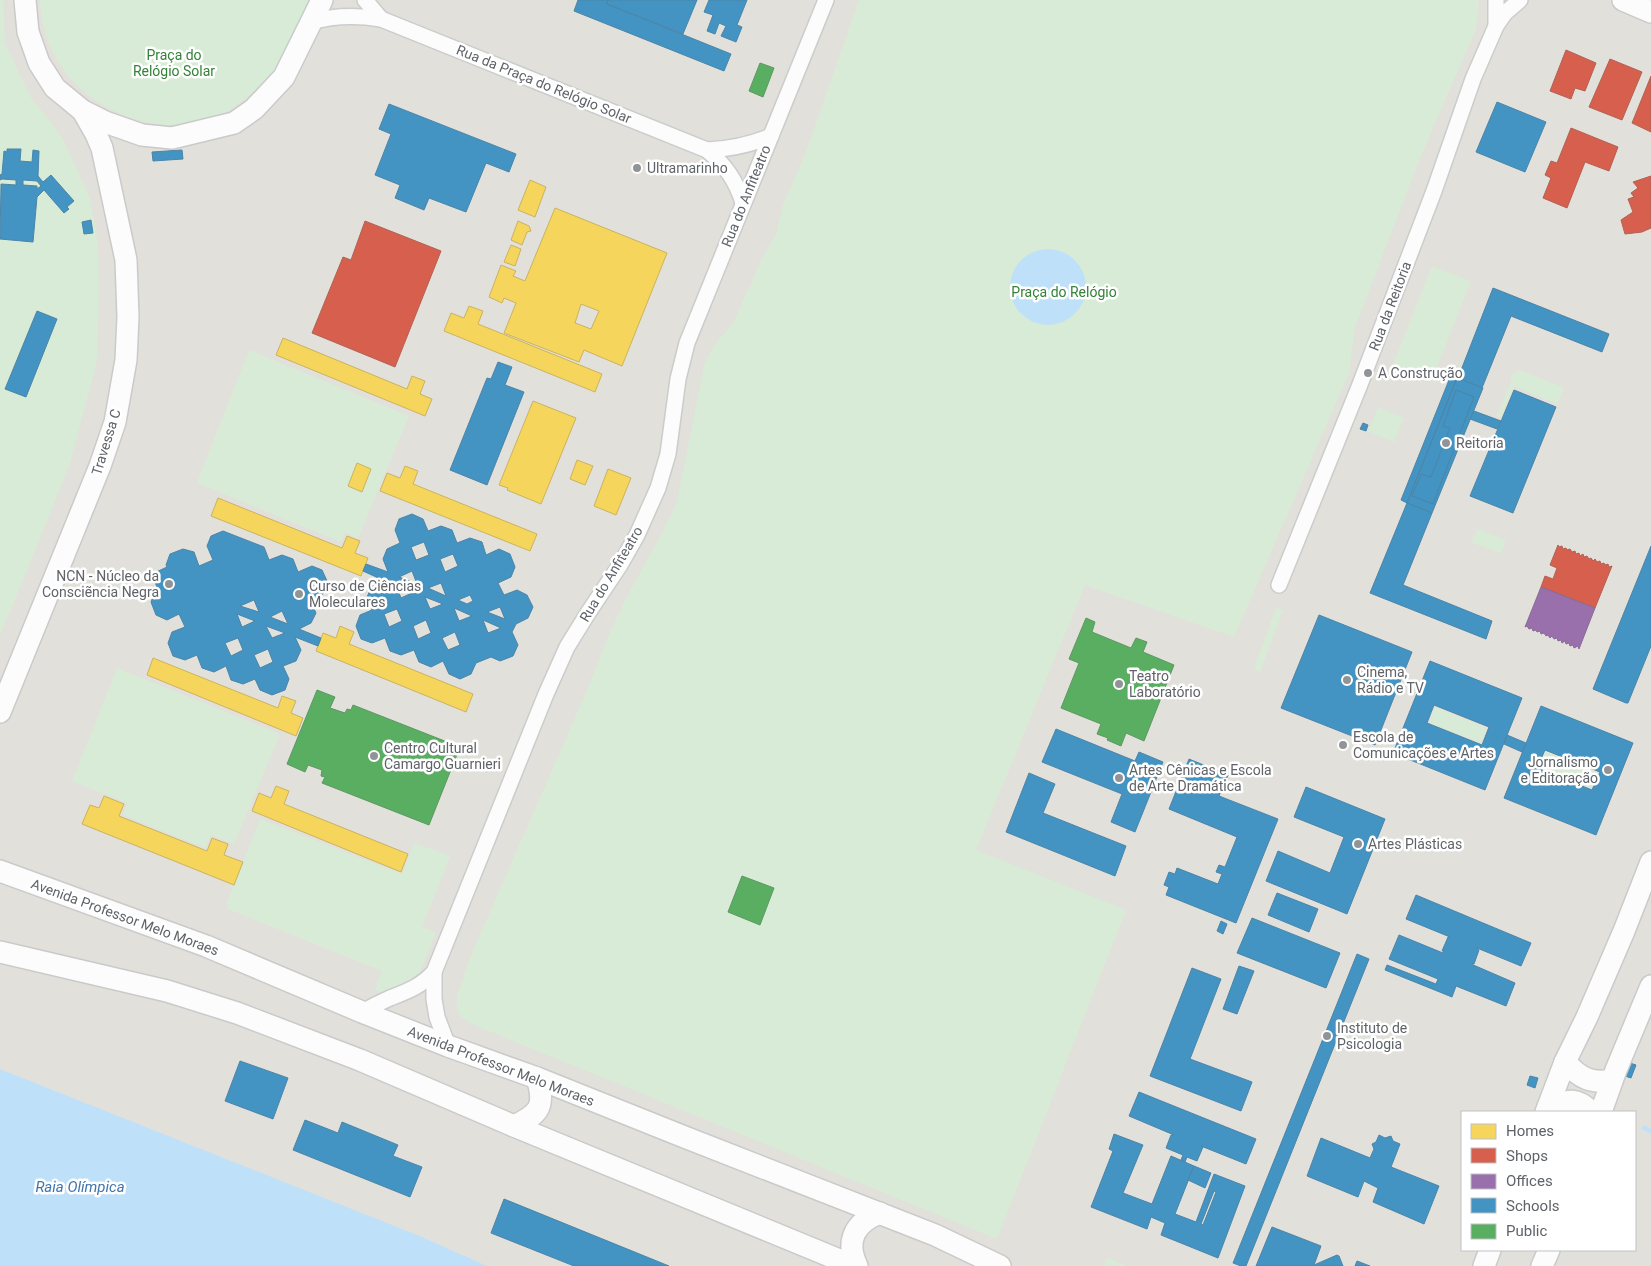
<svg xmlns="http://www.w3.org/2000/svg" width="1651" height="1266" viewBox="0 0 1651 1266" font-family="Roboto,sans-serif">
<rect width="100%" height="100%" fill="#efeeea"/>
<path fill="#e2e0da" fill-rule="evenodd" d="M0 0H1651V1266H0ZM1462 1112H1635V1250H1462Z"/>
<g fill="#d8ebd6">
<polygon points="0,0 3,0 5,43 30,96 62,137 90,198 98,243 99,288 97,361 70,464 0,636"/>
<path d="M40 0H308C304 15 301 33 294 47 293 52 288 56 285 59 273 75 267 83 251 94 239 103 227 114 213 119 157 139 85 110 56 58 46 41 41 19 40 0Z"/>
<path d="M859 0H1479L1476 29 1420 158 1355 327 1349 373 1234 637 1085 585 976 850 1126 910 997 1239 472 1024 460 1016 457 1007V996L472 953 589 686C598 660 609 635 620 611 638 574 660 540 677 502L704 366 713 346 733 324 763 256 776 235 783 205 806 152Z"/>
<polygon points="1432,266 1471,281 1432,380 1393,365"/>
<polygon points="249,350 409,416 358,538 345,532 341,542 197,483"/>
<polygon points="1522,371 1564,388 1557,404 1514,386 1501,417 1497,416 1511,382 1511,376 1516,372"/>
<polygon points="1378,407 1404,418 1394,442 1368,432"/>
<polygon points="1477,529 1506,540 1501,553 1472,543"/>
<polygon points="1276,608 1283,610 1260,672 1254,669"/>
<polygon points="117,668 280,734 234,844 211,835 205,848 123,815 127,803 72,781"/>
<polygon points="1435,707 1487,728 1481,743 1429,723"/>
<polygon points="1546,751 1598,772 1592,788 1539,767"/>
<polygon points="260,819 402,874 414,843 450,856 422,927 436,932 420,972 401,985 382,992 375,989 382,971 228,909 227,903"/>
<polygon points="1109,1258 1127,1266 1106,1265 1104,1261"/>
</g>
<g fill="#bfe0f9">
<circle cx="1048" cy="287" r="38"/>
<polygon points="0,1069 422,1237 487,1266 0,1266"/>
</g>
<g fill="#f6d55c" stroke="#c9b360" fill-rule="evenodd">
<polygon points="530,180 546,187 535,217 518,210"/>
<path d="M555 208 667 253 622 366 584 350 579 362 504 333 516 303 504 298 502 303 489 297 501 265 516 271 513 276 525 281ZM581 304 599 311 591 329 575 323Z"/>
<polygon points="518,221 529,226 531,231 527,232 522,245 511,240"/>
<polygon points="511,245 521,249 515,266 504,262"/>
<polygon points="469,306 483,311 478,324 602,374 595,392 444,331 451,313 464,318"/>
<polygon points="283,338 407,389 412,376 425,381 420,394 432,399 425,416 276,355"/>
<polygon points="533,401 576,418 541,504 507,490 508,488 499,485"/>
<polygon points="577,460 593,466 585,485 570,479"/>
<polygon points="357,463 371,469 362,492 348,486"/>
<polygon points="405,466 418,471 413,484 537,534 530,551 380,491 387,473 400,478"/>
<polygon points="608,469 631,478 616,515 594,506"/>
<polygon points="218,498 342,548 347,536 360,541 355,553 368,558 361,576 211,516"/>
<polygon points="340,626 354,632 349,644 473,694 466,712 316,651 323,633 336,638"/>
<polygon points="153,658 278,708 282,696 296,701 291,713 303,718 296,736 147,675"/>
<polygon points="276,786 289,791 284,804 408,854 401,872 252,811 259,793 271,798"/>
<polygon points="104,796 124,804 119,816 207,851 212,838 228,844 224,855 243,862 234,885 82,824 90,805 99,808"/>
</g>
<g fill="#d6604d" stroke="#b26155">
<polygon points="1566,50 1596,63 1585,91 1575,88 1571,99 1550,91"/>
<polygon points="1610,59 1642,72 1622,120 1589,107"/>
<polygon points="1651,76 1651,132 1632,123"/>
<polygon points="1571,128 1618,147 1609,171 1585,162 1567,208 1543,198 1551,178 1545,175 1551,161 1557,163"/>
<polygon points="1651,176 1651,228 1642,232 1625,234 1621,220 1633,212 1628,199 1634,197 1631,193 1638,188 1633,182"/>
<polygon points="365,221 441,251 395,367 312,333 343,257 351,260"/>
<polygon points="1558,545 1559,547 1562,546 1563,549 1566,548 1567,550 1570,549 1572,552 1575,551 1576,554 1579,553 1580,556 1583,554 1584,557 1587,556 1589,559 1591,558 1593,561 1595,559 1597,562 1600,561 1601,564 1604,563 1605,565 1608,564 1609,567 1612,566 1595,608 1541,587 1545,576 1553,579 1557,568 1550,565"/>
</g>
<polygon fill="#9970ab" stroke="#886c97" points="1541,587 1595,608 1579,649 1578,646 1574,648 1573,645 1570,646 1569,643 1566,644 1565,641 1562,643 1561,640 1558,641 1557,638 1554,639 1552,636 1550,638 1548,635 1546,636 1544,633 1541,634 1540,631 1537,632 1536,630 1533,631 1532,628 1529,629 1527,626 1525,627"/>
<g fill="#4393c3" stroke="#4b85a8" fill-rule="evenodd">
<polygon points="578,0 608,0 607,4 731,54 724,71 574,11"/>
<polygon points="608,0 697,0 683,34 607,4"/>
<polygon points="709,0 747,0 737,25 742,27 736,42 721,36 726,26 719,23 715,34 707,31 713,15 704,12"/>
<polygon points="1497,102 1546,122 1525,172 1476,152"/>
<polygon points="389,104 516,154 509,172 486,163 466,212 429,198 424,210 395,198 400,185 375,175 391,134 379,129"/>
<path d="M7 149H21L20 161 32 162 33 150 39 151 38 176 43 182 51 175 74 201 67 207 69 209 64 213 44 190 37 197 33 242 0 239 1 184 16 185V180L2 179 0 180V175L2 174 4 151 7 152ZM23 180 37 181 41 186 37 189V186L23 185Z"/>
<polygon points="182,150 183,159 153,161 152,152"/>
<polygon points="91,220 93,233 84,234 82,222"/>
<polygon points="1493,288 1609,334 1602,352 1511,316 1482,388 1458,378"/>
<polygon points="37,311 57,319 26,397 5,389"/>
<polygon points="498,362 512,367 505,385 524,392 487,485 450,470 487,378 491,379"/>
<polygon points="1451,375 1457,378 1407,503 1401,500"/>
<polygon points="1457,378 1483,388 1432,513 1407,503"/>
<polygon points="1456,390 1474,397 1433,504 1412,496 1421,474 1431,477 1450,428 1443,426"/>
<polygon points="1514,390 1556,407 1513,513 1470,496"/>
<polygon points="1474,411 1501,421 1497,429 1470,419"/>
<polygon points="1363,423 1368,425 1366,431 1360,429"/>
<polygon points="1407,503 1432,513 1403,585 1492,621 1486,639 1370,593"/>
<path d="M412 514 423 519 428 531 441 526 452 530 457 543 470 538 482 542 486 555 499 549 510 554 515 567 511 577 498 583 504 595 517 590 527 595 533 607 528 618 516 624 512 632 518 645 513 656 500 661 491 657 476 663 471 674 460 679 449 674 443 661 431 667 419 662 414 650 401 655 390 651 385 638 372 643 361 639 356 626 360 615 372 610 367 597 372 586 385 581 363 571 366 564 388 572 383 559 387 549 400 543 395 530 399 519ZM424 542 429 555 416 560 411 547ZM453 554 458 566 445 572 440 559ZM412 571 417 584 399 577ZM441 583 446 596 428 588ZM396 585 414 592 401 598ZM470 595 473 601 467 604 458 600ZM425 597 443 604 430 609ZM500 607 505 619 487 612ZM454 608 472 616 459 621ZM397 609 402 621 389 627 384 614ZM426 620 431 633 418 639 413 626ZM483 620 501 628 488 633ZM455 632 460 645 448 650 442 638Z"/>
<path d="M223 531 264 547 269 560 282 555 293 559 298 572 312 566 322 570 328 583 323 594 310 600 316 613 311 623 299 629 321 638 318 646 295 637 301 650 296 661 283 666 289 679 285 690 272 695 260 690 255 679 243 684 231 680 226 666 214 672 202 668 197 655 185 660 173 656 168 643 172 632 185 627 179 614 167 620 156 615 151 602 155 592 158 590 152 574 167 567 166 565 170 554 183 549 194 552 199 566 213 560 207 546 211 536ZM254 600 259 612 240 606ZM282 611 288 624 270 617ZM237 614 255 621 242 627ZM266 626 285 633 272 638ZM238 638 243 650 231 656 225 643ZM268 649 273 662 260 668 254 655Z"/>
<polygon points="1651,546 1651,646 1628,703 1626,703 1593,689"/>
<polygon points="1319,615 1412,652 1375,745 1281,708"/>
<path d="M1430 661 1522 698 1485 790 1393 753ZM1434 705 1489 727 1482 745 1427 723Z"/>
<path d="M1541 706 1633 743 1596 835 1504 798ZM1545 750 1600 772 1592 790 1537 768Z"/>
<polygon points="1056,729 1135,761 1139,752 1163,762 1135,832 1111,822 1122,794 1042,762"/>
<polygon points="1507,735 1526,743 1522,752 1504,744"/>
<polygon points="1189,759 1228,775 1219,796 1278,819 1236,923 1166,895 1169,887 1164,885 1169,872 1175,874 1177,868 1218,884 1222,874 1216,872 1219,865 1225,867 1237,837 1169,809"/>
<polygon points="1029,773 1055,784 1043,813 1126,846 1115,876 1006,832"/>
<polygon points="1306,787 1385,819 1347,914 1266,881 1278,851 1330,873 1344,837 1294,817"/>
<polygon points="1277,893 1318,909 1309,932 1268,915"/>
<polygon points="1416,895 1531,943 1521,966 1477,948 1477,949 1479,950 1474,964 1471,963 1471,964 1515,983 1506,1006 1456,986 1452,997 1385,970 1387,965 1436,984 1438,979 1389,959 1399,935 1443,953 1444,951 1442,951 1448,937 1450,937 1406,919"/>
<polygon points="1252,918 1340,953 1326,988 1237,953"/>
<polygon points="1221,921 1227,924 1223,934 1217,931"/>
<polygon points="1357,954 1369,959 1246,1266 1241,1266 1233,1263"/>
<polygon points="1239,966 1254,971 1237,1014 1223,1009"/>
<polygon points="1192,968 1221,979 1190,1059 1252,1082 1241,1111 1150,1076"/>
<polygon points="240,1061 288,1078 273,1119 225,1101"/>
<polygon points="1627,1062 1636,1065 1631,1078 1622,1075"/>
<polygon points="1530,1076 1538,1078 1535,1088 1527,1085"/>
<polygon points="1139,1092 1256,1139 1246,1164 1201,1146 1203,1147 1197,1161 1187,1157 1185,1162 1181,1160 1183,1155 1166,1148 1171,1135 1174,1135 1129,1116"/>
<polygon points="305,1120 338,1133 342,1122 398,1145 393,1156 422,1167 410,1197 293,1150"/>
<path d="M1114 1134 1143 1145 1123 1193 1152 1204 1171 1156 1194 1166 1175 1214 1196 1222 1214 1174 1245 1186 1218 1258 1161 1235 1165 1223 1151 1217 1147 1229 1091 1207 1113 1151 1109 1149ZM1214 1191 1216 1192 1203 1225 1201 1224Z"/>
<polygon points="1379,1135 1385,1138 1391,1136 1393,1141 1400,1144 1391,1167 1439,1186 1424,1224 1373,1202 1378,1188 1364,1181 1358,1197 1307,1176 1321,1138 1370,1158 1374,1149 1372,1144 1376,1142"/>
<polygon points="1194,1166 1211,1173 1205,1188 1188,1180"/>
<polygon points="504,1199 669,1266 574,1266 491,1233"/>
<polygon points="1272,1227 1321,1246 1314,1265 1337,1255 1339,1256 1343,1266 1256,1266"/>
<polygon points="1357,1261 1370,1266 1355,1266"/>
</g>
<g fill="#5aae61" stroke="#5c9863">
<polygon points="760,63 774,68 763,97 749,91"/>
<polygon points="1086,618 1095,622 1092,632 1131,648 1136,638 1147,642 1143,652 1174,665 1144,741 1126,733 1121,746 1107,740 1108,738 1097,734 1101,724 1061,708 1079,663 1069,659"/>
<polygon points="317,690 335,697 330,708 345,713 347,709 351,710 353,705 460,747 429,825 322,783 325,777 321,776 322,770 308,765 305,772 287,764"/>
<polygon points="742,876 774,888 760,925 728,912"/>
</g>
<g fill="none" stroke-linecap="round" stroke-linejoin="round">
<polyline stroke="#bfe0f9" stroke-width="4.5" points="1644,1128 1651,1131"/>
<g stroke="#cbcccc" stroke-width="18">
<g id="street">
<polyline points="365,0 381,19"/>
<path d="M311 22C335 15 356 15 381 19L707 150C725 165 736 180 743 203"/>
<polyline points="1496,26 1496,0"/>
<path d="M707 150C731 149 750 145 771 136"/>
<polyline points="1279,585 1359,387 1434,191 1473,79 1496,26 1505,13 1520,0"/>
<polyline points="434,972 434,999 437,1017 448,1046"/>
<path d="M362 1012C371 1007 381 1002 390 998 408 991 420 987 434 972L546 694 567 647 588 613 620 565 637 535 658 488 668 454 678 379 687 343 826 0"/>
</g>
</g>
<g stroke="#cacacb" stroke-width="24">
<g id="secondary">
<polyline points="25,0 28,32 39,63 55,88 83,111 105,122 142,135 172,138 234,123 254,109 284,77 322,0"/>
<polyline points="1623,0 1651,12"/>
<polyline points="0,712 100,466 115,422 126,360 128,317 126,260 102,148 96,134 83,111"/>
<polyline points="0,871 206,946 362,1012 448,1046 537,1078 687,1138 935,1235 1000,1266"/>
<polyline points="0,952 167,991 237,1013 360,1060 514,1126 854,1266"/>
<path d="M1565 1062C1580 1078 1591 1084 1612 1080"/>
<path d="M1548 1107C1567 1101 1576 1096 1591 1112"/>
<polyline points="1546,1112 1565,1062 1587,1017 1624,931 1651,862"/>
<polyline points="1601,1112 1616,1070 1651,986"/>
<path d="M514 1126C539 1114 546 1107 537 1078"/>
<path d="M857 1266C845 1241 855 1222 880 1213"/>
<polyline points="1484,1266 1490,1250"/>
<polyline points="1542,1266 1549,1250"/>
</g>
</g>
<use href="#street" stroke="#fdfcfc" stroke-width="15"/>
<use href="#secondary" stroke="#fdfcfc" stroke-width="21"/>
</g>
<g fill="#919496" stroke="#fff" stroke-width="2">
<circle cx="637" cy="168" r="5"/>
<circle cx="1368" cy="373" r="5"/>
<circle cx="1446" cy="443" r="5"/>
<circle cx="169" cy="584" r="5"/>
<circle cx="299" cy="594" r="5"/>
<circle cx="1347" cy="680" r="5"/>
<circle cx="1119" cy="684" r="5"/>
<circle cx="1343" cy="745" r="5"/>
<circle cx="374" cy="756" r="5"/>
<circle cx="1608" cy="770" r="5"/>
<circle cx="1119" cy="778" r="5"/>
<circle cx="1358" cy="844" r="5"/>
<circle cx="1327" cy="1036" r="5"/>
</g>
<g text-anchor="middle" dominant-baseline="central" stroke-width="5" stroke-linejoin="round" paint-order="stroke">
<g font-size="14" fill="#348238" stroke="#fff">
<text x="174" y="55">Praça do<tspan x="174" dy="16">Relógio Solar</tspan></text>
<text x="1064" y="292">Praça do Relógio</text>
</g>
<g font-size="14" fill="#5f6368" stroke="#fff">
<text transform="translate(544 84) rotate(22)">Rua da Praça do Relógio Solar</text>
<text transform="translate(746 196) rotate(-68)">Rua do Anfiteatro</text>
<text transform="translate(1390 306) rotate(-69)">Rua da Reitoria</text>
<text transform="translate(106 442) rotate(-73)">Travessa C</text>
<text transform="translate(611 574) rotate(-59)">Rua do Anfiteatro</text>
<text transform="translate(125 917) rotate(20)">Avenida Professor Melo Moraes</text>
<text transform="translate(501 1066) rotate(21)">Avenida Professor Melo Moraes</text>
</g>
<g font-size="14" fill="#5f6368" stroke="#fff" text-anchor="start">
<text x="647" y="168">Ultramarinho</text>
<text x="1378" y="373">A Construção</text>
<text x="1456" y="443">Reitoria</text>
<text x="159" y="576" text-anchor="end">NCN - Núcleo da<tspan x="159" dy="16">Consciẽncia Negra</tspan></text>
<text x="309" y="586">Curso de Ciências<tspan x="309" dy="16">Moleculares</tspan></text>
<text x="1357" y="672">Cinema,<tspan x="1357" dy="16">Rádio e TV</tspan></text>
<text x="1129" y="676">Teatro<tspan x="1129" dy="16">Laboratório</tspan></text>
<text x="1353" y="737">Escola de<tspan x="1353" dy="16">Comunicações e Artes</tspan></text>
<text x="384" y="748">Centro Cultural<tspan x="384" dy="16">Camargo Guarnieri</tspan></text>
<text x="1598" y="762" text-anchor="end">Jornalismo<tspan x="1598" dy="16">e Editoração</tspan></text>
<text x="1129" y="770">Artes Cênicas e Escola<tspan x="1129" dy="16">de Arte Dramática</tspan></text>
<text x="1368" y="844">Artes Plásticas</text>
<text x="1337" y="1028">Instituto de<tspan x="1337" dy="16">Psicologia</tspan></text>
</g>
<g font-size="15" font-style="italic" fill="#4174aa" stroke="#fff">
<text x="80" y="1187">Raia Olímpica</text>
</g>
</g>
<rect x="1461" y="1111" width="175" height="140" fill="#ffffff" stroke="#bfc1c3"/>
<rect x="1471" y="1124" width="25" height="15" fill="#f6d55c" stroke="#bfc1c3"/>
<text x="1506" y="1136" font-size="15" fill="#5f6368">Homes</text>
<rect x="1471" y="1148" width="25" height="15" fill="#d6604d" stroke="#bfc1c3"/>
<text x="1506" y="1161" font-size="15" fill="#5f6368">Shops</text>
<rect x="1471" y="1174" width="25" height="15" fill="#9970ab" stroke="#bfc1c3"/>
<text x="1506" y="1186" font-size="15" fill="#5f6368">Offices</text>
<rect x="1471" y="1198" width="25" height="15" fill="#4393c3" stroke="#bfc1c3"/>
<text x="1506" y="1211" font-size="15" fill="#5f6368">Schools</text>
<rect x="1471" y="1224" width="25" height="15" fill="#5aae61" stroke="#bfc1c3"/>
<text x="1506" y="1236" font-size="15" fill="#5f6368">Public</text>
</svg>
